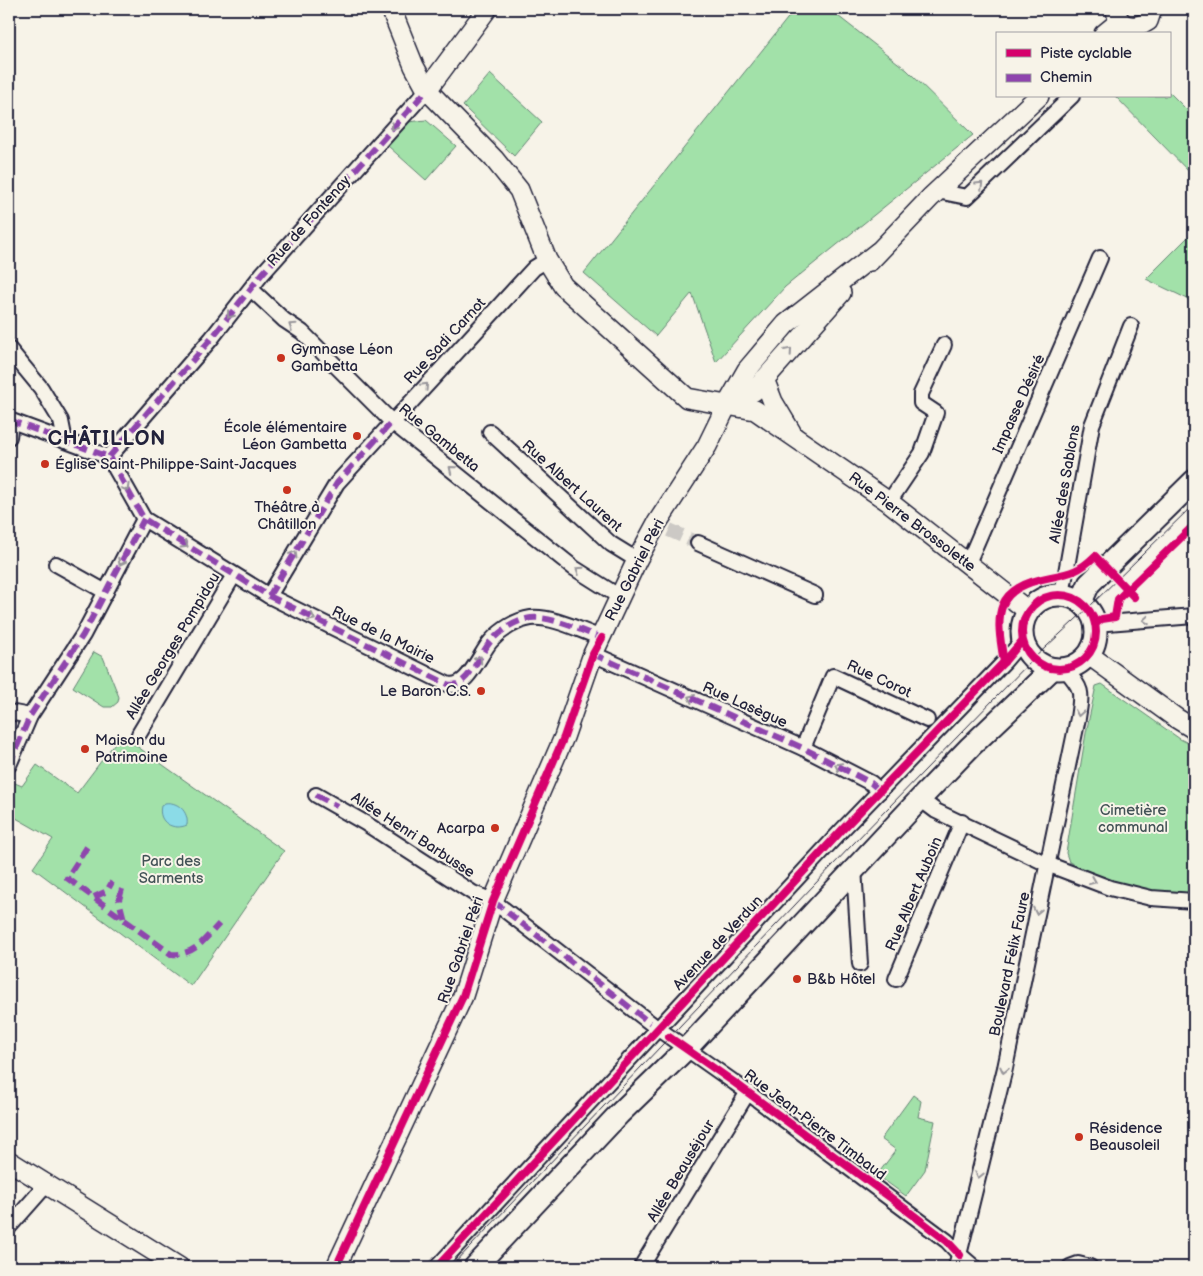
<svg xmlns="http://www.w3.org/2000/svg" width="1203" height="1276" viewBox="0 0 1203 1276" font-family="'Balsamiq Sans',sans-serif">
<rect width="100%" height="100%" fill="#f7f3e8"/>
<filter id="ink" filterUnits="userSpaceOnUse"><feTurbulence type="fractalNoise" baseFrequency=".02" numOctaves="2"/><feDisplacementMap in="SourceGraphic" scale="10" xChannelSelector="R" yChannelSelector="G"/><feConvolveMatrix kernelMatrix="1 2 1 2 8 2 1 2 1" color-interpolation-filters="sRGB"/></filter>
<g filter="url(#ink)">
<g fill="#a2e1a9" stroke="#628272">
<polygon points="795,9 829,9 907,70 973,135 785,287 716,362 692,293 656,336 584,273"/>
<polygon points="490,74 542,122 514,156 463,106"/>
<polygon points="1169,92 1194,117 1194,177 1115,96 1169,96"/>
<polygon points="426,120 456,146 426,180 388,146 408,122"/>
<polygon points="1194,231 1194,302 1146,279"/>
<polygon points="94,652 103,657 119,697 118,702 112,707 104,707 73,687"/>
<path d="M1102 684 1180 739 1194 746V894C1181 893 1168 893 1155 891 1125 886 1095 875 1069 862L1066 853 1086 733 1096 686Z"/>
<polygon points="121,735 284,851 191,986 33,868 53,839 9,814 9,785 10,781 22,786 37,765 77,793"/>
<polygon points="913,1095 921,1101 918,1117 935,1121 925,1170 906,1196 877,1175 896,1150 881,1139"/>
</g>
<path fill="#8bdbe7" stroke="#6191a2" d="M165 803C177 801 189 811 187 825 174 831 157 823 161 806Z"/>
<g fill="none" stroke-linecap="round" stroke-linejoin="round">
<polyline stroke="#ccc9c5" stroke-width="14" stroke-dasharray="14 7" stroke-linecap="butt" points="669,530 698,543"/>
<g stroke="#22223b" stroke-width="18">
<g id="street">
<polyline points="937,191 967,197 1072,96"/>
<polyline points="251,289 284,320 302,332 392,422 574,568 620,597"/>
<polyline points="9,349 41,388 61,421 65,441"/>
<path d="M9 420 109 457 144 519 269 596 447 684C467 691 480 653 491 641 501 630 516 620 531 618 553 616 581 631 602 638"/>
<polyline points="490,432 611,544 637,560"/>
<polyline points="9,437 11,421"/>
<polyline points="109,457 211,339 262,274 427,90"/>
<polyline points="889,502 922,453 936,413 921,403 921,394 944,345"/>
<polyline points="698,543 815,595"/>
<polyline points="968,563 1100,258"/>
<polyline points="56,564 106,592"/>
<polyline points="1062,595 1092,425 1131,326"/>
<polyline points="269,596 337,483 534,268 547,260"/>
<polyline points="1095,624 1194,616"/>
<polyline points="593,654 803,748 871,783 880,791"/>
<polyline points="9,712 30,716"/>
<polyline points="139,734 234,575"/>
<polyline points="803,748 833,676 927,720"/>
<polyline points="9,765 30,716 83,635 144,519"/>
<polyline points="316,795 365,823 473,893 493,901 657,1028 735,1083 947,1241 960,1255 974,1267"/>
<polyline points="920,799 936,811 1047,864 1110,888 1151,898 1194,901"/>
<polyline points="854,868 860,964"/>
<polyline points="896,979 962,822"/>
<polyline points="9,1227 47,1184"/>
<polyline points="437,1267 842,830 1004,662 1022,641"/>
<polyline points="641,1267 748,1092"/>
<path d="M956 1267 1005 1068 1078 718C1082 692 1083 689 1065 669"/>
<polyline points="1070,1267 1078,1264 1090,1267"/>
</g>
</g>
<g stroke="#22223b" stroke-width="22">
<g id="secondary">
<polyline points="391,9 414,66 427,90 494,159 519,190 547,260 563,286 687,398 755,410 889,502 1028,611"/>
<path d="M1116 9C1117 28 1135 30 1148 21L1152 9"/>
<polyline points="1104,34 1120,21"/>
<polyline points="427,90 487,9"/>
<polyline points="870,261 931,197 1039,96"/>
<polyline points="764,379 773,402 791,432"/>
<polyline points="727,405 754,391 841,293"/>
<polyline points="1089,655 1176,718 1194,729"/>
<polyline points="9,1161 179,1267"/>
<polyline points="336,1267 463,996 493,901 564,737 593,654 637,560 657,523 707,446 727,405 747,370 786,324 878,252"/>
</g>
</g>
<g stroke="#22223b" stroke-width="25">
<g id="primary">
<circle cx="1059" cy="632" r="37"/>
<polyline points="1081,602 1089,584 1194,481"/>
<polyline points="475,1267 619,1114 686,1049 920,799 970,747 1052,669"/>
</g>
</g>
<use href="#street" stroke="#f7f3e8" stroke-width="14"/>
<use href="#secondary" stroke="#f7f3e8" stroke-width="19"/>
<use href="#primary" stroke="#f7f3e8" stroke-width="21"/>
<polyline stroke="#22223b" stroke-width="1" points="451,1267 852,845 1033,659 1087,609 1194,504"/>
<g stroke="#8e44ad" stroke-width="6" stroke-dasharray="12 6" stroke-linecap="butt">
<path d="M9 420 109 457 144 519 269 596 447 684C467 691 480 653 491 641 501 630 516 620 531 618 553 616 581 631 602 638"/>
<polyline points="9,437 11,421"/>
<polyline points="109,457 211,339 262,274 427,90"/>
<polyline points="9,531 13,535"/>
<polyline points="269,596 337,483 392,422"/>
<polyline points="593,654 803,748 871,783 880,791"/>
<polyline points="9,765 30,716 83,635 144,519"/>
<polyline points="316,795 337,806"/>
<path d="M87 847 67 878 171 954C194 956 204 940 219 924"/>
<polyline points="122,889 119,900 124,920"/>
<polyline points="94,897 107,891 112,882"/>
<polyline points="493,901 650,1023"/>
</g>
<g stroke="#f7f3e8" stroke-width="11">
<g id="cycleway">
<circle cx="1059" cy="632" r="37"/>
<polyline points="1095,624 1102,619 1115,617 1118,599 1194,525"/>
<path d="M1004 662C995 612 994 588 1051 577 1071 573 1080 571 1095 556L1134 597"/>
<polyline points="669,1037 735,1083 891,1198 947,1241 960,1255"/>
<polyline points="336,1267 463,996 493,901 564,737 593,654 602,638"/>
<polyline points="437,1267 842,830 1004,662 1022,641"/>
</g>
</g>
<use href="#cycleway" stroke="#d6006c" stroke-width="8"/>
</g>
<defs><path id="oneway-chevron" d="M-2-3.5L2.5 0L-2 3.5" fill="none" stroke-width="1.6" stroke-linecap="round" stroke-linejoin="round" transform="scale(1.25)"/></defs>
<g stroke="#97959a">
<use href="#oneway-chevron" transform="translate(394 127) rotate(132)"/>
<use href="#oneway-chevron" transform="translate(980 185) rotate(-44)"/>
<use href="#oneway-chevron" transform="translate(230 315) rotate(128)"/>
<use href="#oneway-chevron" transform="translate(292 326) rotate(-147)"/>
<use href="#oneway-chevron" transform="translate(789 351) rotate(-49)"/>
<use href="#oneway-chevron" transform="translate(425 386) rotate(-47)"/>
<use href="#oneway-chevron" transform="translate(452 469) rotate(-141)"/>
<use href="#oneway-chevron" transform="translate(126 488) rotate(61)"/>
<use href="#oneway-chevron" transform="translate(185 545) rotate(32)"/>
<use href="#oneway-chevron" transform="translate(294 554) rotate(-59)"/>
<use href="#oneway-chevron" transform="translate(121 562) rotate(118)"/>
<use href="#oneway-chevron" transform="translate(579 570) rotate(-147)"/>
<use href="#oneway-chevron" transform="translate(312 618) rotate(27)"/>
<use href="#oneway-chevron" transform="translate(1146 620) rotate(176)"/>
<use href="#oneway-chevron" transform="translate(479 659) rotate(-56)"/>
<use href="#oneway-chevron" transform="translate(691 698) rotate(-156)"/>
<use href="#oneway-chevron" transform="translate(1079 713) rotate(100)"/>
<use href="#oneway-chevron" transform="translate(838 766) rotate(-153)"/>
<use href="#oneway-chevron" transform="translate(1093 881) rotate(22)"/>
<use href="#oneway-chevron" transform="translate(1037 911) rotate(102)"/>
<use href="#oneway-chevron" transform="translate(1004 1070) rotate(103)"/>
<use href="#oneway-chevron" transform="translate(979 1175) rotate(103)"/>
</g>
</g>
<g fill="#c8321e" stroke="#f7f3e8" stroke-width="2">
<circle cx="281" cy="358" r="5"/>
<circle cx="357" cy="436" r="5"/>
<circle cx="45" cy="464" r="5"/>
<circle cx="287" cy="490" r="5"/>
<circle cx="481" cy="691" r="5"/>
<circle cx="85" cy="749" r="5"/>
<circle cx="495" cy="828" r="5"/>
<circle cx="797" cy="979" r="5"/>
<circle cx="1079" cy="1137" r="5"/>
</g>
<g text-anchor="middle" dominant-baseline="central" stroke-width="4" stroke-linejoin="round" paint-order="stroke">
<g font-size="15" fill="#22223b" stroke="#f7f3e8">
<text transform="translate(309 221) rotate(-48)">Rue de Fontenay</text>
<text transform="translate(445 341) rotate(-47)">Rue Sadi Carnot</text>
<text transform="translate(1019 404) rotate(-66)">Impasse Désiré</text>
<text transform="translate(439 438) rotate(39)">Rue Gambetta</text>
<text transform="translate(1065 484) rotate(-80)">Allée des Sablons</text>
<text transform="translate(572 486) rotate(42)">Rue Albert Laurent</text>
<text transform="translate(912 522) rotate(37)">Rue Pierre Brossolette</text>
<text transform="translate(635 570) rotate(-63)">Rue Gabriel Péri</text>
<text transform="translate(383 635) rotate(26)">Rue de la Mairie</text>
<text transform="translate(173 646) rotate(-59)">Allée Georges Pompidou</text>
<text transform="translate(879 679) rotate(25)">Rue Corot</text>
<text transform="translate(745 705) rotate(24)">Rue Lasègue</text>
<text transform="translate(413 835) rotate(33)">Allée Henri Barbusse</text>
<text transform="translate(914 894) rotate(-67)">Rue Albert Auboin</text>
<text transform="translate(718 943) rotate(-47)">Avenue de Verdun</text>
<text transform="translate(461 950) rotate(-71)">Rue Gabriel Péri</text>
<text transform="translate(1010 964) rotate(-78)">Boulevard Félix Faure</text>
<text transform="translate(815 1125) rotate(37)">Rue Jean-Pierre Timbaud</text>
<text transform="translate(681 1171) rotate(-59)">Allée Beauséjour</text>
</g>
<g font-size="15" fill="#22223b" stroke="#f7f3e8" text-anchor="start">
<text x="291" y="349">Gymnase Léon<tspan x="291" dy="17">Gambetta</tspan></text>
<text x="347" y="427" text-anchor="end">École élémentaire<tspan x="347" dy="17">Léon Gambetta</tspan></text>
<text x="55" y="464">Église Saint-Philippe-Saint-Jacques</text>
<text x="287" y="507" text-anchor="middle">Théâtre à<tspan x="287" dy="17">Châtillon</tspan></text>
<text x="471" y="691" text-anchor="end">Le Baron C.S.</text>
<text x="95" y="740">Maison du<tspan x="95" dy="17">Patrimoine</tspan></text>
<text x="485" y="828" text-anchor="end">Acarpa</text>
<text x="807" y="979">B&amp;b Hôtel</text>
<text x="1089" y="1128">Résidence<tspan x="1089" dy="17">Beausoleil</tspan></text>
</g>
<g font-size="15" fill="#425256" stroke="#f7f3e8">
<text x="1133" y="810">Cimetière<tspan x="1133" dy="17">communal</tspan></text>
<text x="171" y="861">Parc des<tspan x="171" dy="17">Sarments</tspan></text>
</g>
<g font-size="20" font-weight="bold" letter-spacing="1" fill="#22223b" stroke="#f7f3e8">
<text x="107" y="439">CHÂTILLON</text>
</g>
</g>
<rect width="1203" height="1276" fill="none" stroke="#f7f3e8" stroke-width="30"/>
<rect x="15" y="15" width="1173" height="1246" fill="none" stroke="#22223b" stroke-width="2" filter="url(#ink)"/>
<rect x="996" y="32" width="175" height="65" fill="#f7f3e8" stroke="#a29fa3"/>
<rect x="1006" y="49" width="25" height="8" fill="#d6006c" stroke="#a29fa3"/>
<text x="1040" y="58" font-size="15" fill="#22223b">Piste cyclable</text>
<rect x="1006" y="74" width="25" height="8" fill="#8e44ad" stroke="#a29fa3"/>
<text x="1040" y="82" font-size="15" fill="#22223b">Chemin</text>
</svg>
